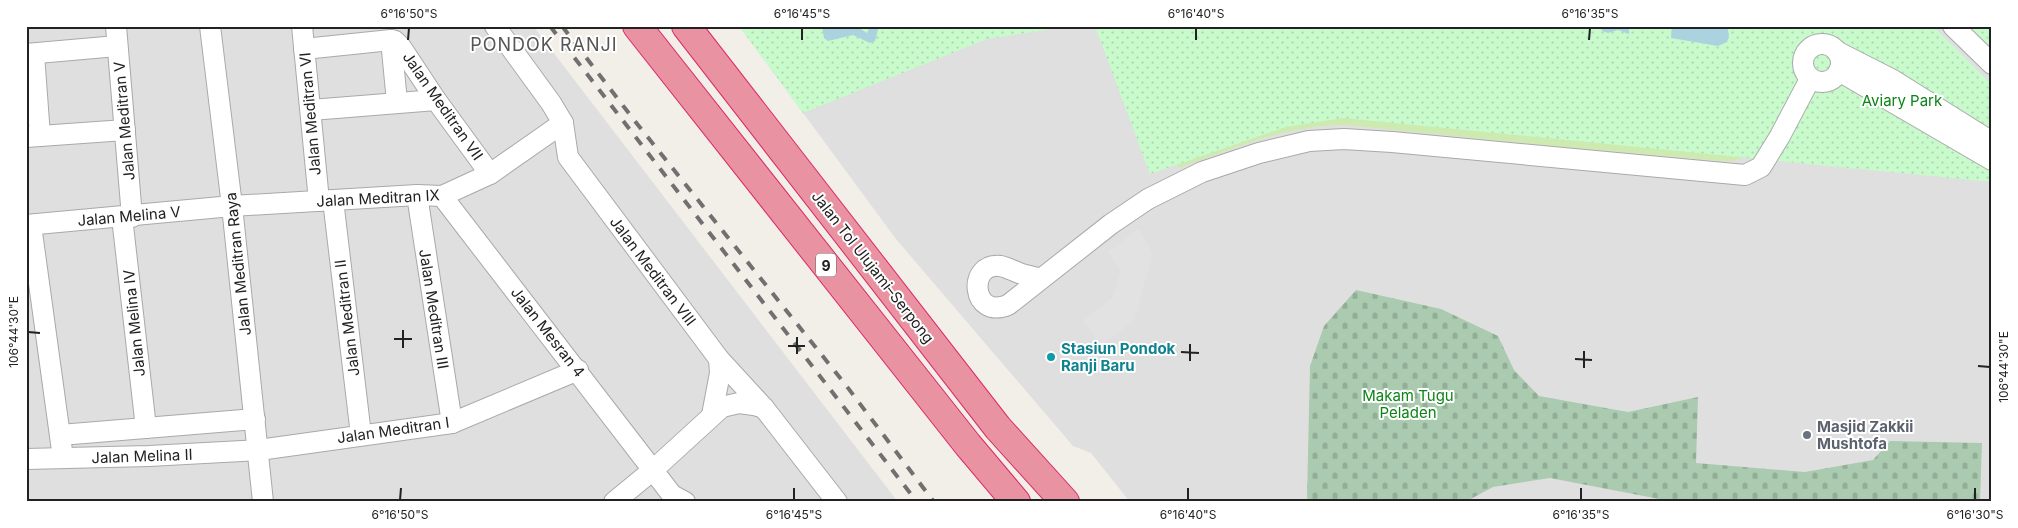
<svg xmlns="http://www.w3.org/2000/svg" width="2018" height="528" viewBox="0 0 2018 528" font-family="Inter,sans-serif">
<defs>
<pattern id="cemetery-stones" width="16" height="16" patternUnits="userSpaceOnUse" patternTransform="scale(1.25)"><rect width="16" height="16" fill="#aacbaf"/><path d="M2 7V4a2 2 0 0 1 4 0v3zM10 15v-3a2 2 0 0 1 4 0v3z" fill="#92ae96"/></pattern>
<pattern id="park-dots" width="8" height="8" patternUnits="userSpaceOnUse" patternTransform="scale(1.25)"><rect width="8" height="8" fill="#c8facc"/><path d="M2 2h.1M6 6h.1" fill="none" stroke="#acd6af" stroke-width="1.8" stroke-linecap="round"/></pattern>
</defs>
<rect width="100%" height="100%" fill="#f2efe9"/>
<g fill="#e0dfdf">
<polygon points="26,26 533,26 898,502 26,502"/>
<polygon points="739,26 1992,26 1992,502 1130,502 1091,453 1073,446 896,239"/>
</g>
<path fill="#cdebb0" d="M1289 111 1747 155 1734 161H1721L1533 144 1346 125C1288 125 1233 148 1179 168L1174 163Z"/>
<polygon fill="url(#cemetery-stones)" points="1356,290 1441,309 1498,336 1514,370 1539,396 1628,412 1698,397 1696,463 1805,472 1873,460 1890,441 1982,443 1980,502 1675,502 1550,478 1493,487 1465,502 1311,502 1307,498 1310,366 1324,326"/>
<g fill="url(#park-dots)">
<polygon points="739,26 1073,26 987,39 803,113"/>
<polygon points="1095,26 1933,26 1992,85 1992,182 1343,118 1286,127 1150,174"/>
<polygon points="1958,26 1992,26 1992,62"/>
</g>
<polygon fill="#e2e2e2" points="1139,229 1153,254 1134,321 1101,345 1082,320 1112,298 1121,270 1107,252"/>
<g fill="#aad3df">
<polygon points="822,26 856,26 867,33 870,26 879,26 875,41 870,43 853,35 828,41 824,38"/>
<polygon points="1601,26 1629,26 1629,34 1618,30 1608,33 1602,31"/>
<polygon points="1672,26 1727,26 1729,35 1727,42 1718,46 1671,38"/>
</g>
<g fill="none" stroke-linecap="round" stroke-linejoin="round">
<g stroke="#a9a9a9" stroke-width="22">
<g id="minor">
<polyline points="116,26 132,217"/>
<polyline points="210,26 232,206 263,502"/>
<polyline points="302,26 319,201"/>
<polyline points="495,26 551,103 563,123 568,157 719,359 764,408 837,502"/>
<polyline points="1953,26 1992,64"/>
<polyline points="391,40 397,102"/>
<circle cx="1822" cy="63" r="19"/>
<polyline points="304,49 391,40 395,41 401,47 436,100 490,174"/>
<polyline points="1838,52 1893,80 1992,142"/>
<polyline points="26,54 117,46"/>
<polyline points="34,54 40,136"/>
<polyline points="1839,71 1992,160"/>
<polyline points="311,110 436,100"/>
<polyline points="26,137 125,130"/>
<polyline points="417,195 452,423"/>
<polyline points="442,196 672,495 685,502"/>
<polyline points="333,200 361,435"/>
<polyline points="122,217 146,428"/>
<polyline points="26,225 232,206 417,195 442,196 490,174 563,123"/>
<polyline points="31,225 63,458"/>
<path d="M1041 279C1035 277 1028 276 1022 274 1015 272 1007 267 1000 266 967 262 971 320 1008 305L1111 224 1148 199 1202 172 1259 153 1309 141 1344 139 1392 142 1745 175 1761 167 1780 136 1810 79"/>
<polyline points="712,415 720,373 719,359"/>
<polyline points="60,435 255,419"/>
<polyline points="26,459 149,456 259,450 452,423 578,370"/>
<polyline points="614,502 653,470 722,407 739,403 754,405 764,408"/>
</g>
</g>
<g stroke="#dc2a67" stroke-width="30">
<g id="highway">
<polyline points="637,26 968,445 1016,502"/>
<polyline points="686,26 998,428 1065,502"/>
</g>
</g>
<use href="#minor" stroke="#fff" stroke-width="20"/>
<use href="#highway" stroke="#e892a2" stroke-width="28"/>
<g stroke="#707070" stroke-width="4" stroke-dasharray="10 10" stroke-linecap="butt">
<polyline points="550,26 917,502"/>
<polyline points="562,26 634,120 845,384 934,502"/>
</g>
</g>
<path fill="none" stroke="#222" stroke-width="2" d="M408 40 409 28M802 40V28M1196 40V28M1589 40 1590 28M28 332 40 333M394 339H412M788 346H805M403 348V330M1181 352 1199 353M797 354V337M1575 359 1592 360M1190 361V344M1978 366 1990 367M1584 368V351M400 500 401 488M794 500V488M1188 500V488M1581 500V488M1975 500V488"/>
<circle fill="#0f9aa8" stroke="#fff" stroke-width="2" cx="1051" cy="357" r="5"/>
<circle fill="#6b7280" stroke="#fff" stroke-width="2" cx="1807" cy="435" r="5"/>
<g text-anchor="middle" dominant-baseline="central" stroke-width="4" stroke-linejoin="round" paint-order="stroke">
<rect fill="#fff" stroke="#646464" stroke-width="1" x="816" y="253.5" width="20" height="23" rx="4"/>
<g font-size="14" font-weight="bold" fill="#222">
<text x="826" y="265">9</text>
</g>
<g font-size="15" fill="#0c8416" stroke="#fff">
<text x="1902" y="100">Aviary Park</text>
<text x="1408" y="395">Makam Tugu<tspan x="1408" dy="17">Peladen</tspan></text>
</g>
<g font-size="15" fill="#222" stroke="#fff">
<text transform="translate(443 106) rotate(55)">Jalan Meditran VII</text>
<text transform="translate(310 114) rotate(-95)">Jalan Meditran VI</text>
<text transform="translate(124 121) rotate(-95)">Jalan Meditran V</text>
<text transform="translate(378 198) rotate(-3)">Jalan Meditran IX</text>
<text transform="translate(129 216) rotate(-5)">Jalan Melina V</text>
<text transform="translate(238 264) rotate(-96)">Jalan Meditran Raya</text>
<text transform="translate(873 267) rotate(52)">Jalan Tol Ulujami–Serpong</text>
<text transform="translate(653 271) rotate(53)">Jalan Meditran VIII</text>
<text transform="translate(434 309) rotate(81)">Jalan Meditran III</text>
<text transform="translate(347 318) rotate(-97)">Jalan Meditran II</text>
<text transform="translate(134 323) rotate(-96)">Jalan Melina IV</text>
<text transform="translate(548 332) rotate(52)">Jalan Mesran 4</text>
<text transform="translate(393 430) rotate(-8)">Jalan Meditran I</text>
<text transform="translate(142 456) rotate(-2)">Jalan Melina II</text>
</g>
<g font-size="15" font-weight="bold" fill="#0d838f" stroke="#fff" text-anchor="start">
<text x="1061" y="348">Stasiun Pondok<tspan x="1061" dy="17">Ranji Baru</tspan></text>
</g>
<g font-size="15" font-weight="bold" fill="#5b616d" stroke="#fff" text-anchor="start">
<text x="1817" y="426">Masjid Zakkii<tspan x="1817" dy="17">Mushtofa</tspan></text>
</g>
<g font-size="18" letter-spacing="1" fill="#555" stroke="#fff">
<text x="544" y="44">PONDOK RANJI</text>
</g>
</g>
<rect width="2018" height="528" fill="none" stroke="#ffffff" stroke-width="55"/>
<rect x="28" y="28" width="1962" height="472" fill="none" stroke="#222" stroke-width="2"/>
<g font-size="12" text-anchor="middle" fill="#222">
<text x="409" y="18">6°16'50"S</text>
<text x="802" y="18">6°16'45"S</text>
<text x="1196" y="18">6°16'40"S</text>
<text x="1590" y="18">6°16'35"S</text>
<text transform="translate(14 332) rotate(-90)" y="4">106°44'30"E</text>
<text transform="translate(2004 367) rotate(-90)" y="4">106°44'30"E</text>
<text x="400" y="519">6°16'50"S</text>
<text x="794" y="519">6°16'45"S</text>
<text x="1188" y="519">6°16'40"S</text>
<text x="1581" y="519">6°16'35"S</text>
<text x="1975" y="519">6°16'30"S</text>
</g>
</svg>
